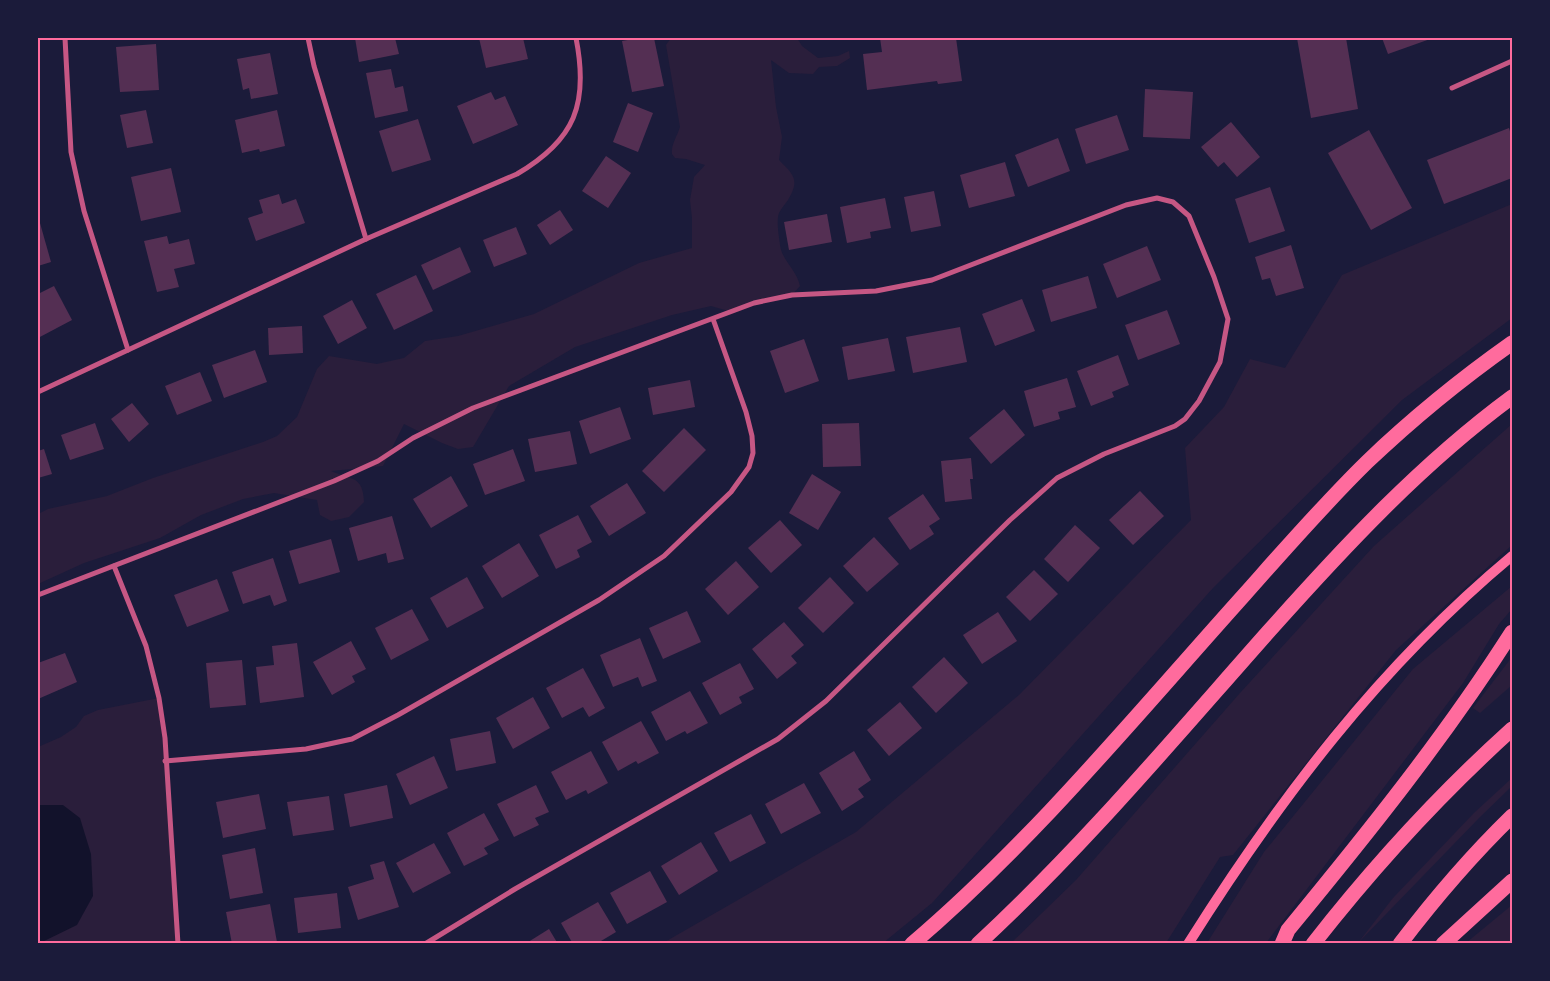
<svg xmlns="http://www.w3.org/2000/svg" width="1550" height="981" viewBox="0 0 1550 981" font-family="'Fira Sans Condensed',sans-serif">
<rect width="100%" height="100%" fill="#1b1b3a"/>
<g fill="#2a1e3b">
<path d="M671 38H797L802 46 818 58 838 56 849 51 850 58 837 66 819 67 813 74 789 73 771 60 776 107 782 137 779 160C794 175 800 180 788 200 785 204 781 209 779 213 776 221 779 236 780 245 782 261 797 270 800 286L792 295 732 312 711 306 672 315 575 347 509 386 473 447 458 449 442 443 404 424 383 466 331 471C351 480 363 475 364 502L349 517 331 521 320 515 317 500 274 493 243 499 201 515 160 538 84 563 38 584V514L48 509 107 496 153 478 263 442 277 436 297 417 317 369 329 356 377 364 404 358 425 341 458 336 534 314 639 263 692 248V218L690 200 694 177 705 165 686 159 675 158 672 154C671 144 677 137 680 127L666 45Z"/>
<polygon points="1512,204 1512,318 1402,400 1213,588 932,903 883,943 663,943 856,832 1019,695 1191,520 1185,448 1224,407 1250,359 1285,368 1342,275"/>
<polygon points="1512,424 1512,545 1396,650 1233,855 1220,857 1166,943 1011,943 1076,880 1240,693 1374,546"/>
<polygon points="1512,586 1512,609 1499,624 1463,683 1266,943 1207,943 1264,852 1413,669"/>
<polygon points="1512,657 1512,685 1480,713 1473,708"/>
<polygon points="159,698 165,738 178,943 38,943 38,747 61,737 76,727 84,716 98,710"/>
<polygon points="1512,778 1512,786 1479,818 1358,943 1393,898 1474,813"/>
<polygon points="1512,905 1512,943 1466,943"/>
</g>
<polygon fill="#12122b" points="38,805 63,805 80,818 91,854 93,896 77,925 38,944"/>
<g fill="#542f53">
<polygon points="355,38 395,38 399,54 359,62"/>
<polygon points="479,38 523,38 528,59 486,68"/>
<polygon points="639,38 654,38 664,86 632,92 622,41"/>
<polygon points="880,38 956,38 962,81 938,84 937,81 867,90 863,54 882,52"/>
<polygon points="1297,38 1346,38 1358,109 1311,118"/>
<polygon points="1382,38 1433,38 1388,54"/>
<polygon points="156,44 159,90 120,92 116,47"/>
<polygon points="270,53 278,94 251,99 249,88 243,90 237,59"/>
<polygon points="391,69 395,88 403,86 408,111 375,118 366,73"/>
<polygon points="1145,89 1193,92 1190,139 1143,137"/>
<polygon points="491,92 495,100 505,96 518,125 473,144 457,106"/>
<polygon points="628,103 653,113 638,152 613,142"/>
<polygon points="146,110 153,143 127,148 120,115"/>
<polygon points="277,110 285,146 260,152 259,149 242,153 235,120"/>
<polygon points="1117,115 1129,150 1086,164 1075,129"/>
<polygon points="418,119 431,160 392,172 379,131"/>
<polygon points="1231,122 1260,157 1237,177 1224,162 1218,167 1201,147"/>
<polygon points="1509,128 1512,138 1512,178 1444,204 1427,160"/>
<polygon points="1369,130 1412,208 1371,230 1328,153"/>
<polygon points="1058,138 1070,171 1028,187 1015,155"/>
<polygon points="606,156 631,173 608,208 582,191"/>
<polygon points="1005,162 1015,196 969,208 960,175"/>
<polygon points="171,168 181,212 141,221 131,177"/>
<polygon points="1270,187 1285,231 1249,243 1235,199"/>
<polygon points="934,191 941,226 911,232 904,197"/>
<polygon points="279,194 282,204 296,199 305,223 256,241 248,218 263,213 259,200"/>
<polygon points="885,198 891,228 870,232 871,238 847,243 840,207"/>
<polygon points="560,210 573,230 550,245 537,225"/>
<polygon points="827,214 832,242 789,250 784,222"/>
<polygon points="38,216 51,262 38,266"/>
<polygon points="516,227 527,254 494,267 483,240"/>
<polygon points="167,236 169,244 189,239 195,264 174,269 179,287 157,292 144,241"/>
<polygon points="1291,245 1304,288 1276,296 1270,278 1262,280 1255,257"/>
<polygon points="1147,246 1161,280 1117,298 1103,264"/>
<polygon points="460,247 471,272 433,290 421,265"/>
<polygon points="416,275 433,311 394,330 376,294"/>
<polygon points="1088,276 1097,308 1051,322 1042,290"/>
<polygon points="54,286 72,320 38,338 38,294"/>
<polygon points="1022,299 1035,331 995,346 982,314"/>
<polygon points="352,300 367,328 338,344 323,316"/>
<polygon points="1167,310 1180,344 1138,360 1125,325"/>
<polygon points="302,326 303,353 269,355 268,328"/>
<polygon points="960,327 967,362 913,373 906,337"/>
<polygon points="888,338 895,371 848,380 842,347"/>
<polygon points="804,339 819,381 785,393 770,351"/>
<polygon points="255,350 267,382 224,398 212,365"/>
<polygon points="1118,355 1129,385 1112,392 1114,397 1091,406 1077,371"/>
<polygon points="200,372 212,401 177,415 165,386"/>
<polygon points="1067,378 1076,407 1058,412 1060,419 1034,427 1024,391"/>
<polygon points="690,380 695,407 653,415 648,388"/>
<polygon points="132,403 149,424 129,442 111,419"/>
<polygon points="620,407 631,439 590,454 579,421"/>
<polygon points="1004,409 1025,435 991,464 969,438"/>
<polygon points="95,423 104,449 70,460 61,435"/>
<polygon points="859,423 861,466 823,467 822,424"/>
<polygon points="684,428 706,450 664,492 642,471"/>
<polygon points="570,431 577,464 535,472 528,439"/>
<polygon points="44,449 52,474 38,478 38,451"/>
<polygon points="513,449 525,481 485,495 473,464"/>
<polygon points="971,458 973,479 970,479 972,499 945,502 941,461"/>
<polygon points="812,474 841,492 818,530 789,513"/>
<polygon points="451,476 468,506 431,528 413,499"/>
<polygon points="627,483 646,513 609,536 590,506"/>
<polygon points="1140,491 1164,516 1133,545 1109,520"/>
<polygon points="923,494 940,519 929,526 934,534 910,550 888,518"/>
<polygon points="578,515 592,542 577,550 580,557 556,569 539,535"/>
<polygon points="392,516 404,559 388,563 386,553 358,561 349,528"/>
<polygon points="780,520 802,545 771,573 748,548"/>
<polygon points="1075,525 1100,548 1068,582 1044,559"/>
<polygon points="874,537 899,564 867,592 843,566"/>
<polygon points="331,539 340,572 299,584 289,551"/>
<polygon points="519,543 539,576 502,598 482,566"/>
<polygon points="273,558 287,601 274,606 270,595 243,604 232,572"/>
<polygon points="736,561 759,587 728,615 705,589"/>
<polygon points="1034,570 1058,594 1030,621 1006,597"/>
<polygon points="467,577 484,608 447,628 430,598"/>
<polygon points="830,577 854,603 823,633 798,608"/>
<polygon points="217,579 229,611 187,627 174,595"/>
<polygon points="412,609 429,640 391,660 375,628"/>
<polygon points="687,611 701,642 663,659 649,628"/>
<polygon points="998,612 1017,641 982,664 963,635"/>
<polygon points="784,622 804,645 791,656 797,663 777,679 752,649"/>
<polygon points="640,638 657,681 642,687 638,677 613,687 600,655"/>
<polygon points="351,641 366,669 352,676 355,682 332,695 313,662"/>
<polygon points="297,643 304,697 260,703 256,667 274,665 272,646"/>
<polygon points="65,653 77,682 38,699 38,663"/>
<polygon points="944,657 968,683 936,713 912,687"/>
<polygon points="242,660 246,705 210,708 206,663"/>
<polygon points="740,663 754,689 739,697 742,703 720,715 702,683"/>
<polygon points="583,668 605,708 589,717 583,707 562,718 546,688"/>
<polygon points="690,691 708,723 687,734 685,731 666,741 651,712"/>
<polygon points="533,697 550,728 513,749 496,718"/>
<polygon points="900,702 922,728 889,756 867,730"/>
<polygon points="641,721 659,753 638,764 636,761 618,771 602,742"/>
<polygon points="490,731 496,763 456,771 450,739"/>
<polygon points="591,751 608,783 588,794 586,790 566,800 551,772"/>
<polygon points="854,751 871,780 858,789 864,797 842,811 819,773"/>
<polygon points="434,756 448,788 410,805 396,774"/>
<polygon points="804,783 821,813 781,834 765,804"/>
<polygon points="387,785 393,818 350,827 344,794"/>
<polygon points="536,785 549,812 535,818 539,825 514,837 497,804"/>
<polygon points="259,794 266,829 223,838 216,802"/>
<polygon points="329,796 334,830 293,836 287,802"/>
<polygon points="484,813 499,840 484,848 488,854 464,866 447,833"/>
<polygon points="751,814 766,843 730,862 714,833"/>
<polygon points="701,842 718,871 679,895 661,866"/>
<polygon points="434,843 451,873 413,893 396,863"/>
<polygon points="255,848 263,893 230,899 222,855"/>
<polygon points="384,861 399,907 358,920 348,887 374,879 370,865"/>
<polygon points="650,871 667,902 627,924 610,893"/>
<polygon points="337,893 341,928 298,933 294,898"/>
<polygon points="598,902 616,932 596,944 573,944 561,923"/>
<polygon points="270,904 277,942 268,944 232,944 226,912"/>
<polygon points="549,929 558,944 525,944"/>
</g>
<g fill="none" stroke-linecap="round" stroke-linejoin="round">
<g stroke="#c65784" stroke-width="5">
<polyline points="65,38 71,152 84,211 128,350"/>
<polyline points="308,38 314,66 366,239"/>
<polyline points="1452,88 1512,61"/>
<path d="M38 392 366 239 517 174C575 140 589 104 576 38"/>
<polyline points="114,566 146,646 159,698 165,738 178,944"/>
<polyline points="38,595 334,481 378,461 413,438 473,408 754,303 792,295 876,291 932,280 1126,205 1157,198 1173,202 1189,216 1214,277 1228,319 1220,362 1199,401 1185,419 1175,426 1104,454 1057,478 1010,520 826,701 778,739 515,889 425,944"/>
<polyline points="165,761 306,749 352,739 398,715 599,600 664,556 731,492 749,467 753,453 752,436 746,412 713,319"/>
</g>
<path stroke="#ff6b9d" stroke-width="10" d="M1188 944C1280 798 1379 667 1512 556"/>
<g stroke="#ff6b9d" stroke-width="15">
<path d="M912 944C1034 840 1138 713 1245 594 1285 549 1324 504 1367 462 1412 419 1461 379 1512 343"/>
<path d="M978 944C1083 847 1175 737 1269 631 1344 547 1421 464 1512 397"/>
<path d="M1282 944 1288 930C1367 834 1445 737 1512 632"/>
<path d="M1313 944C1374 866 1440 794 1512 729"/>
<path d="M1400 944C1435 898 1472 855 1512 816"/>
<polyline points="1443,944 1512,881"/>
</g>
</g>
<rect width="1550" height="981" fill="none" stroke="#1b1b3a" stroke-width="78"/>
<rect x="39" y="39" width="1472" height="903" fill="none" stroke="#ff6b9d" stroke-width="2"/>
</svg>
